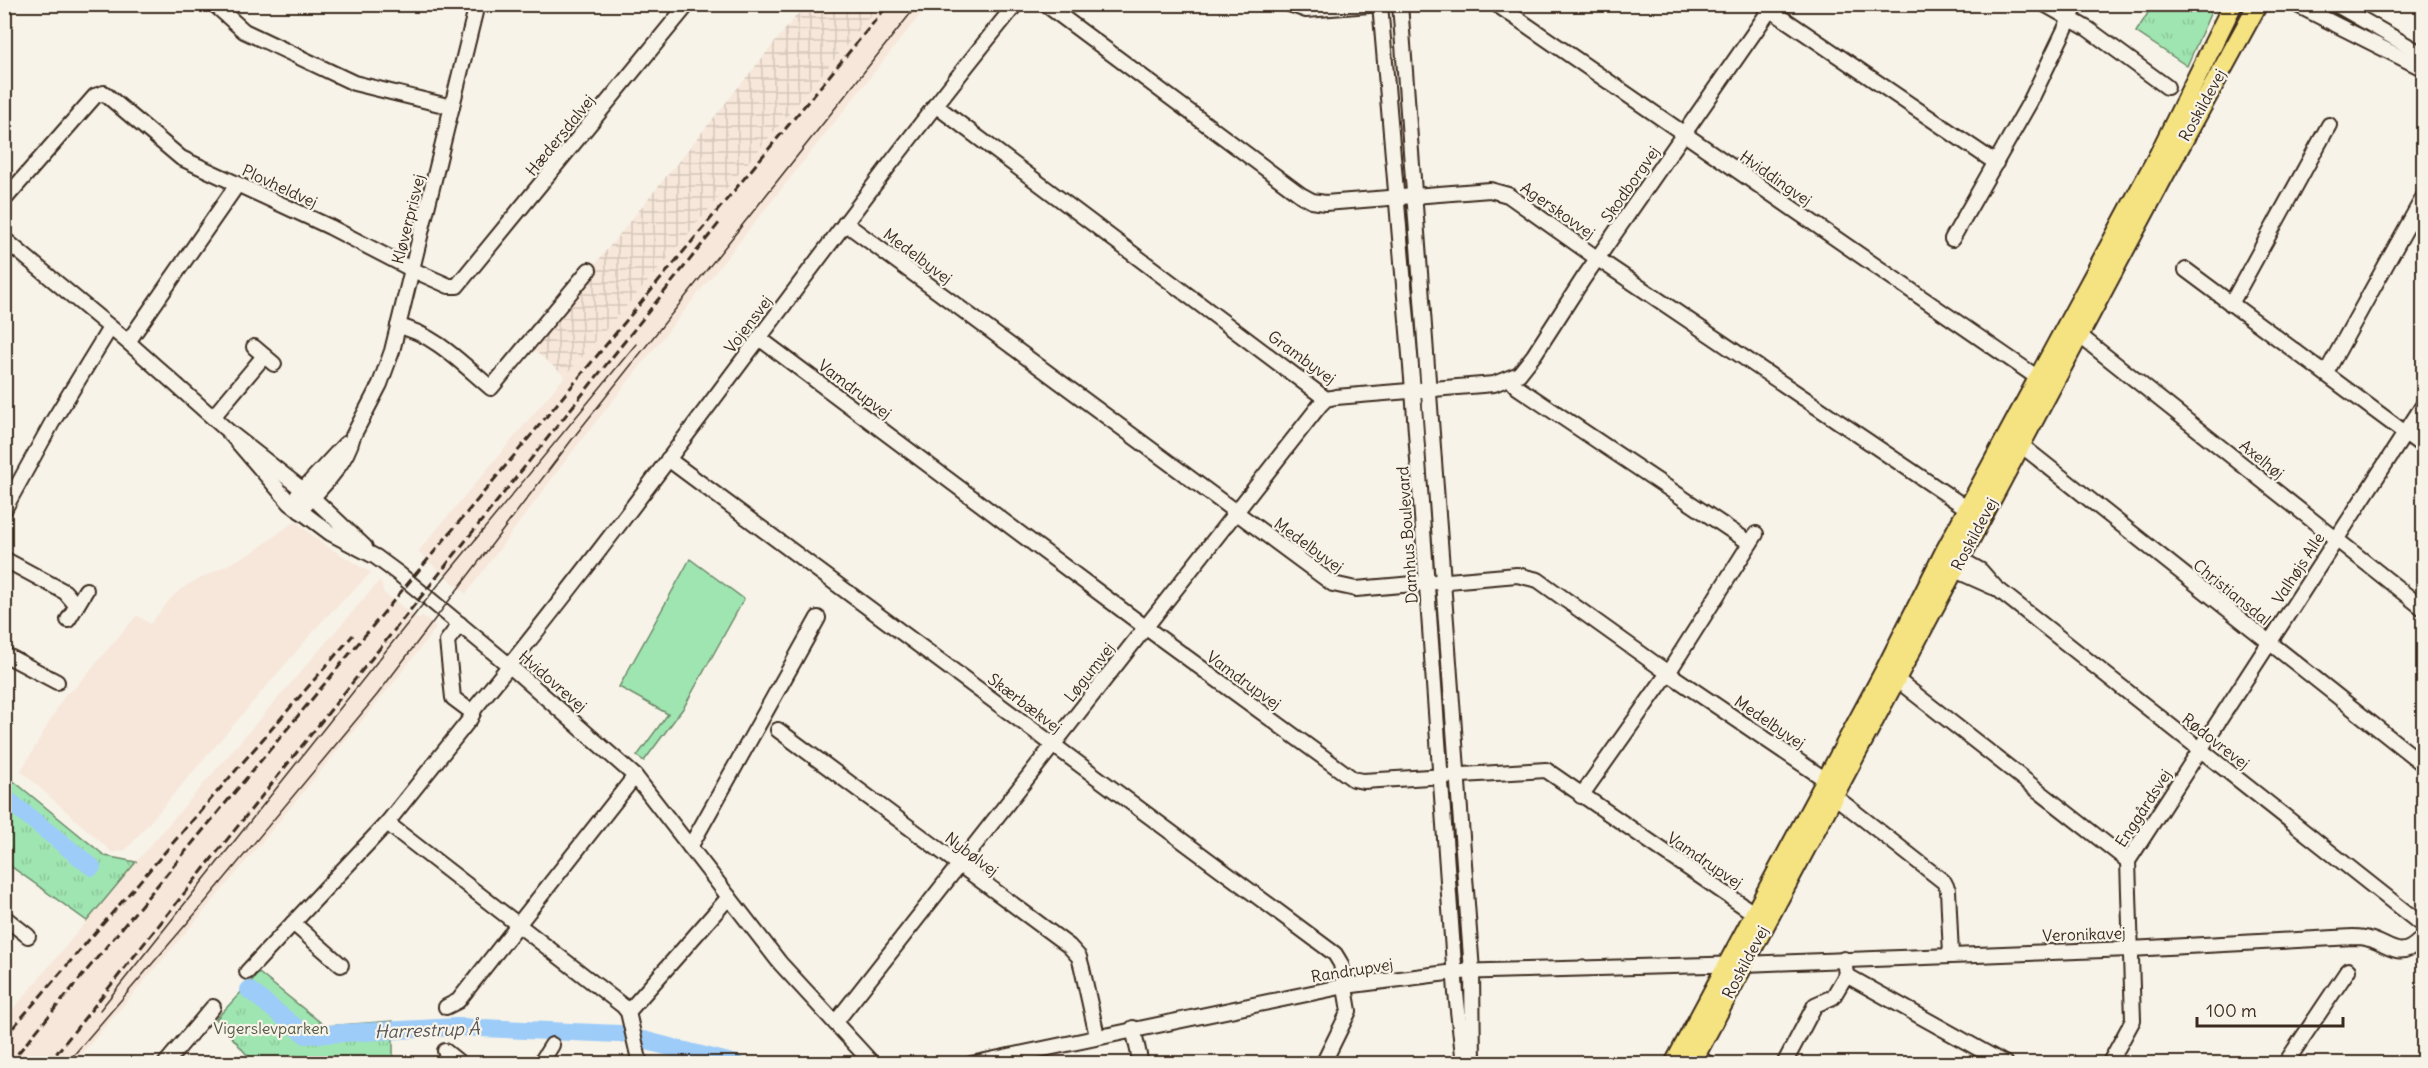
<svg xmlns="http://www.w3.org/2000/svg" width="2428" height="1068" viewBox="0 0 2428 1068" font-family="Delius,sans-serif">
<defs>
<pattern id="industrial-grid" width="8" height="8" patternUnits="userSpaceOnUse" patternTransform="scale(1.5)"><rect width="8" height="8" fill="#f7e7da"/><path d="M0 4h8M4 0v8" fill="none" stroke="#d5c6bb"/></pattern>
<pattern id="park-tufts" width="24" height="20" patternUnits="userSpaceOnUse" patternTransform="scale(1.5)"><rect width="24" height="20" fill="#9fe5b1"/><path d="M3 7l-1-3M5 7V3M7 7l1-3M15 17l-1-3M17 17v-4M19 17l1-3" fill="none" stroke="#8ac598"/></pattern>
</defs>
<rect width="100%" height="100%" fill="#f7f3e8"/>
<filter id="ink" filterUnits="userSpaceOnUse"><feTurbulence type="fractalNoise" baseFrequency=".0167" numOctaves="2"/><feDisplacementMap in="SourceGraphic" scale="12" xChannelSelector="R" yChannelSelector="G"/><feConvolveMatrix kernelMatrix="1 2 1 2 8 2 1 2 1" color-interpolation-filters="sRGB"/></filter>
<g filter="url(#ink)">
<g fill="#f7e7da">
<polygon points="880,5 928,5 575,448 466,594 418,552 565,376 658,270"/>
<polygon points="295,521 322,543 371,573 326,617 126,850 113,853 21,771 66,693 73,690 137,615 150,624 173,596 187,585 253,552"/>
<polygon points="380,580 384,593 418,619 422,615 436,628 394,682 223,889 74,1063 5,1064 5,1019 136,862"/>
</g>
<polygon fill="url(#industrial-grid)" points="805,5 880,5 658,270 565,376 529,346"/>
<polygon fill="#9fe5b1" stroke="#6d8868" stroke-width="1.5" points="690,559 744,599 684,707 644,761 637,756 668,714 619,687"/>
<g fill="url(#park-tufts)" stroke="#6d8868" stroke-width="1.5">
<polygon points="2153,5 2214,5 2187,66 2136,32"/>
<polygon points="5,774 105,856 136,862 87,921 5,862"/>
<polygon points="259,973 325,1026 393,1021 393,1059 397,1063 254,1063 216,1019"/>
</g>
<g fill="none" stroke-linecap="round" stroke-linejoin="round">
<g stroke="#9dccf9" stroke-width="18">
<polyline points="4,797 92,867"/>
<polyline points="249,990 306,1035 457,1027 620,1034"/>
<polyline points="643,1040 736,1064"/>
</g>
<g stroke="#3b2a1e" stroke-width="18">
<g id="minor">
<polyline points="214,4 244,31 354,83 452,107"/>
<polyline points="1045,4 1301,195 1312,201 1325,203 1490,190 1508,195 1598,259 1968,509"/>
<polyline points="1289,4 1306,10 1382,4"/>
<polyline points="1380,4 1413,390 1456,993 1464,1064"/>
<polyline points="1400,4 1472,971 1473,1064"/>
<polyline points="1496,4 2038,378"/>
<polyline points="1762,4 1996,163"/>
<polyline points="2044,4 2088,29 2167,87"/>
<polyline points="2295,4 2424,69"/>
<polyline points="2335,4 2424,55"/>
<polyline points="935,105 1326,399"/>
<polyline points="4,200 95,96 104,93 181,158 330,227 413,270 449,286 457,286 688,4"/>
<polyline points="845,223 1333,584 1356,589 1517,575 1538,580 1668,673 1826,780"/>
<polyline points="4,239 128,342 228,431 312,497 365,547"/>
<polyline points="1952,239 2030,102 2077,4"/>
<polyline points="2186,270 2424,447"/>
<polyline points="2231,304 2329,125"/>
<path d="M398 326C435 334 463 365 491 388L589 270"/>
<polyline points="2079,335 2424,609"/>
<polyline points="759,338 1145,627 1353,779 1363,781 1546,770 1755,914"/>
<polyline points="128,342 237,185"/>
<polyline points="254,347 274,364"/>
<polyline points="2326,373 2424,196"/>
<polyline points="1510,379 1517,387 1750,543"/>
<polyline points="213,417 264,356"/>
<polyline points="228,431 290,503 330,533 376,557 399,574 510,666 635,776 780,963 873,1064"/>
<polyline points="2021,445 2424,765"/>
<polyline points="668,459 1335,954 1341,964 1349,1011 1323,1064"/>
<polyline points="297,496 345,444"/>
<polyline points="4,510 53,421 110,328"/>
<path d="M300 511C320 489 346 465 353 436L380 384 392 351 477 4"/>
<polyline points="1953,555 1980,570 1995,587 2417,921"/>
<polyline points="4,559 65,592 76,605"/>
<polyline points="1948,567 1993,587"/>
<polyline points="68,620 86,590"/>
<polyline points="460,624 447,641 453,698 473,713"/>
<polyline points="4,654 57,682"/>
<polyline points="1896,679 2128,861"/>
<polyline points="778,730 1069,946 1079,957 1082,968 1097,1036"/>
<polyline points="1833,795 1944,882 1948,890 1951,955"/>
<polyline points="1581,796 1668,673 1756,534"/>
<polyline points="387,823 623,1006 628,1012 640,1064"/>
<polyline points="690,847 818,618"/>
<polyline points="4,917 28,936"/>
<polyline points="293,923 341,965"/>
<polyline points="1844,959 1846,975 2006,1064"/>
<path d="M247 972 387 823 470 719 475 708C662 479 829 234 1016 4"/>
<polyline points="446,1007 458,1001 635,776"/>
<polyline points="628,1012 729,897"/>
<polyline points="835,1023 1320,405 1326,399 1336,397 1494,384 1519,374 1534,355 1583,279 1774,4"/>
<polyline points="1133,1028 1141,1064"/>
<polyline points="445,1051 461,1064"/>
<polyline points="1695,1056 1709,1064"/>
<polyline points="165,1064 213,1007"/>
<polyline points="540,1064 552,1045"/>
<path d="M971 1064 1345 986 1455 972 1745 964 2130 949 2353 937C2358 937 2364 937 2369 939 2389 944 2399 961 2419 941"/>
<polyline points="1784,1064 1815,1005 1833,997 1846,975"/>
<polyline points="2109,1064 2133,1020 2128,861 2424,404"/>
<polyline points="2285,1064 2348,970"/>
</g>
</g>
<g stroke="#3b2a1e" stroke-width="22">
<g id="major">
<polyline points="1674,1064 1885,670 1945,551 2159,154 2233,4"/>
<polyline points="1691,1064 2165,174 2258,4"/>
</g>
</g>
<use href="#minor" stroke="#f7f3e8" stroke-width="14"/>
<use href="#major" stroke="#f5e382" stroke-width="18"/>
<g stroke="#3b2a1e" stroke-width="1.5">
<polyline points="100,1010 443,579 636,344"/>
<polyline points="66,1064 201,907 377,695 577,433 918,4"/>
</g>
<g stroke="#3b2a1e" stroke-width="3" stroke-dasharray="9 4.5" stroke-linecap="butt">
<polyline points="4,1038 353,635"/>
<polyline points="9,1064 889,4"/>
<polyline points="48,1064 720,222"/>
</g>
</g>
</g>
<g text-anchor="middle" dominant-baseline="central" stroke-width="4.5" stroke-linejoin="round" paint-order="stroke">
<g font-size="16" fill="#3b2a1e" stroke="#f7f3e8">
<text transform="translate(2202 105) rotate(-61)">Roskildevej</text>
<text transform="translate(560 135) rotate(-51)">Hædersdalvej</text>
<text transform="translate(1776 178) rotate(35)">Hviddingvej</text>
<text transform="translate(1630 184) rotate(-55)">Skodborgvej</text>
<text transform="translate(280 186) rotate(25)">Plovheldvej</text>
<text transform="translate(1558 210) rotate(35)">Agerskovvej</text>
<text transform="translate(408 219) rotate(-76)">Kløverprisvej</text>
<text transform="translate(918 256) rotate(37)">Medelbyvej</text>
<text transform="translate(748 324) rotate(-53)">Vojensvej</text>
<text transform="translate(1302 357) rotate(36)">Grambyvej</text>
<text transform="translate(855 389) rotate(37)">Vamdrupvej</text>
<text transform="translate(2262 459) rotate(39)">Axelhøj</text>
<text transform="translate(1974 534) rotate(-62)">Roskildevej</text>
<text transform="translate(1407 535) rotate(-94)">Damhus Boulevard</text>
<text transform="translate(1309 545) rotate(36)">Medelbyvej</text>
<text transform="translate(2298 568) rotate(-57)">Valhøjs Alle</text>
<text transform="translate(2232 592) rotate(39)">Christiansdal</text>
<text transform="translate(1089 672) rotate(-52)">Løgumvej</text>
<text transform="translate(1244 680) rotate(36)">Vamdrupvej</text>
<text transform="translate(553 681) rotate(41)">Hvidovrevej</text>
<text transform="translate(1025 703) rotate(37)">Skærbækvej</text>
<text transform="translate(1770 722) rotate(34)">Medelbyvej</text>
<text transform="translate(2216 741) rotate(38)">Rødovrevej</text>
<text transform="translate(2143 808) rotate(-57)">Enggårdsvej</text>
<text transform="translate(972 854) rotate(37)">Nybølvej</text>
<text transform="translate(1705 860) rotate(34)">Vamdrupvej</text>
<text transform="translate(2084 934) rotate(-2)">Veronikavej</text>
<text transform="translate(1745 962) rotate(-62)">Roskildevej</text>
<text transform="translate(1352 970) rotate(-9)">Randrupvej</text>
</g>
<g font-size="16" fill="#545943" stroke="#f7f3e8">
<text x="271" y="1028">Vigerslevparken</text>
</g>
<g font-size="18" font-style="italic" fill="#545255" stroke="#f7f3e8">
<text transform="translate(427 1030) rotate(-2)">Harrestrup Å</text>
</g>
</g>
<rect width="2428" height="1068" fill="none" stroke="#f7f3e8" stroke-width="24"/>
<rect x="12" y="12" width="2404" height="1044" fill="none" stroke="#3b2a1e" stroke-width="2" filter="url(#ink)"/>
<path d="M2197 1017v9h146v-9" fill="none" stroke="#3b2a1e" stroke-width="3"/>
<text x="2206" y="1017" font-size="18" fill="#3b2a1e" stroke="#f7f3e8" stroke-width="4.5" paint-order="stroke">100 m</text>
</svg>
